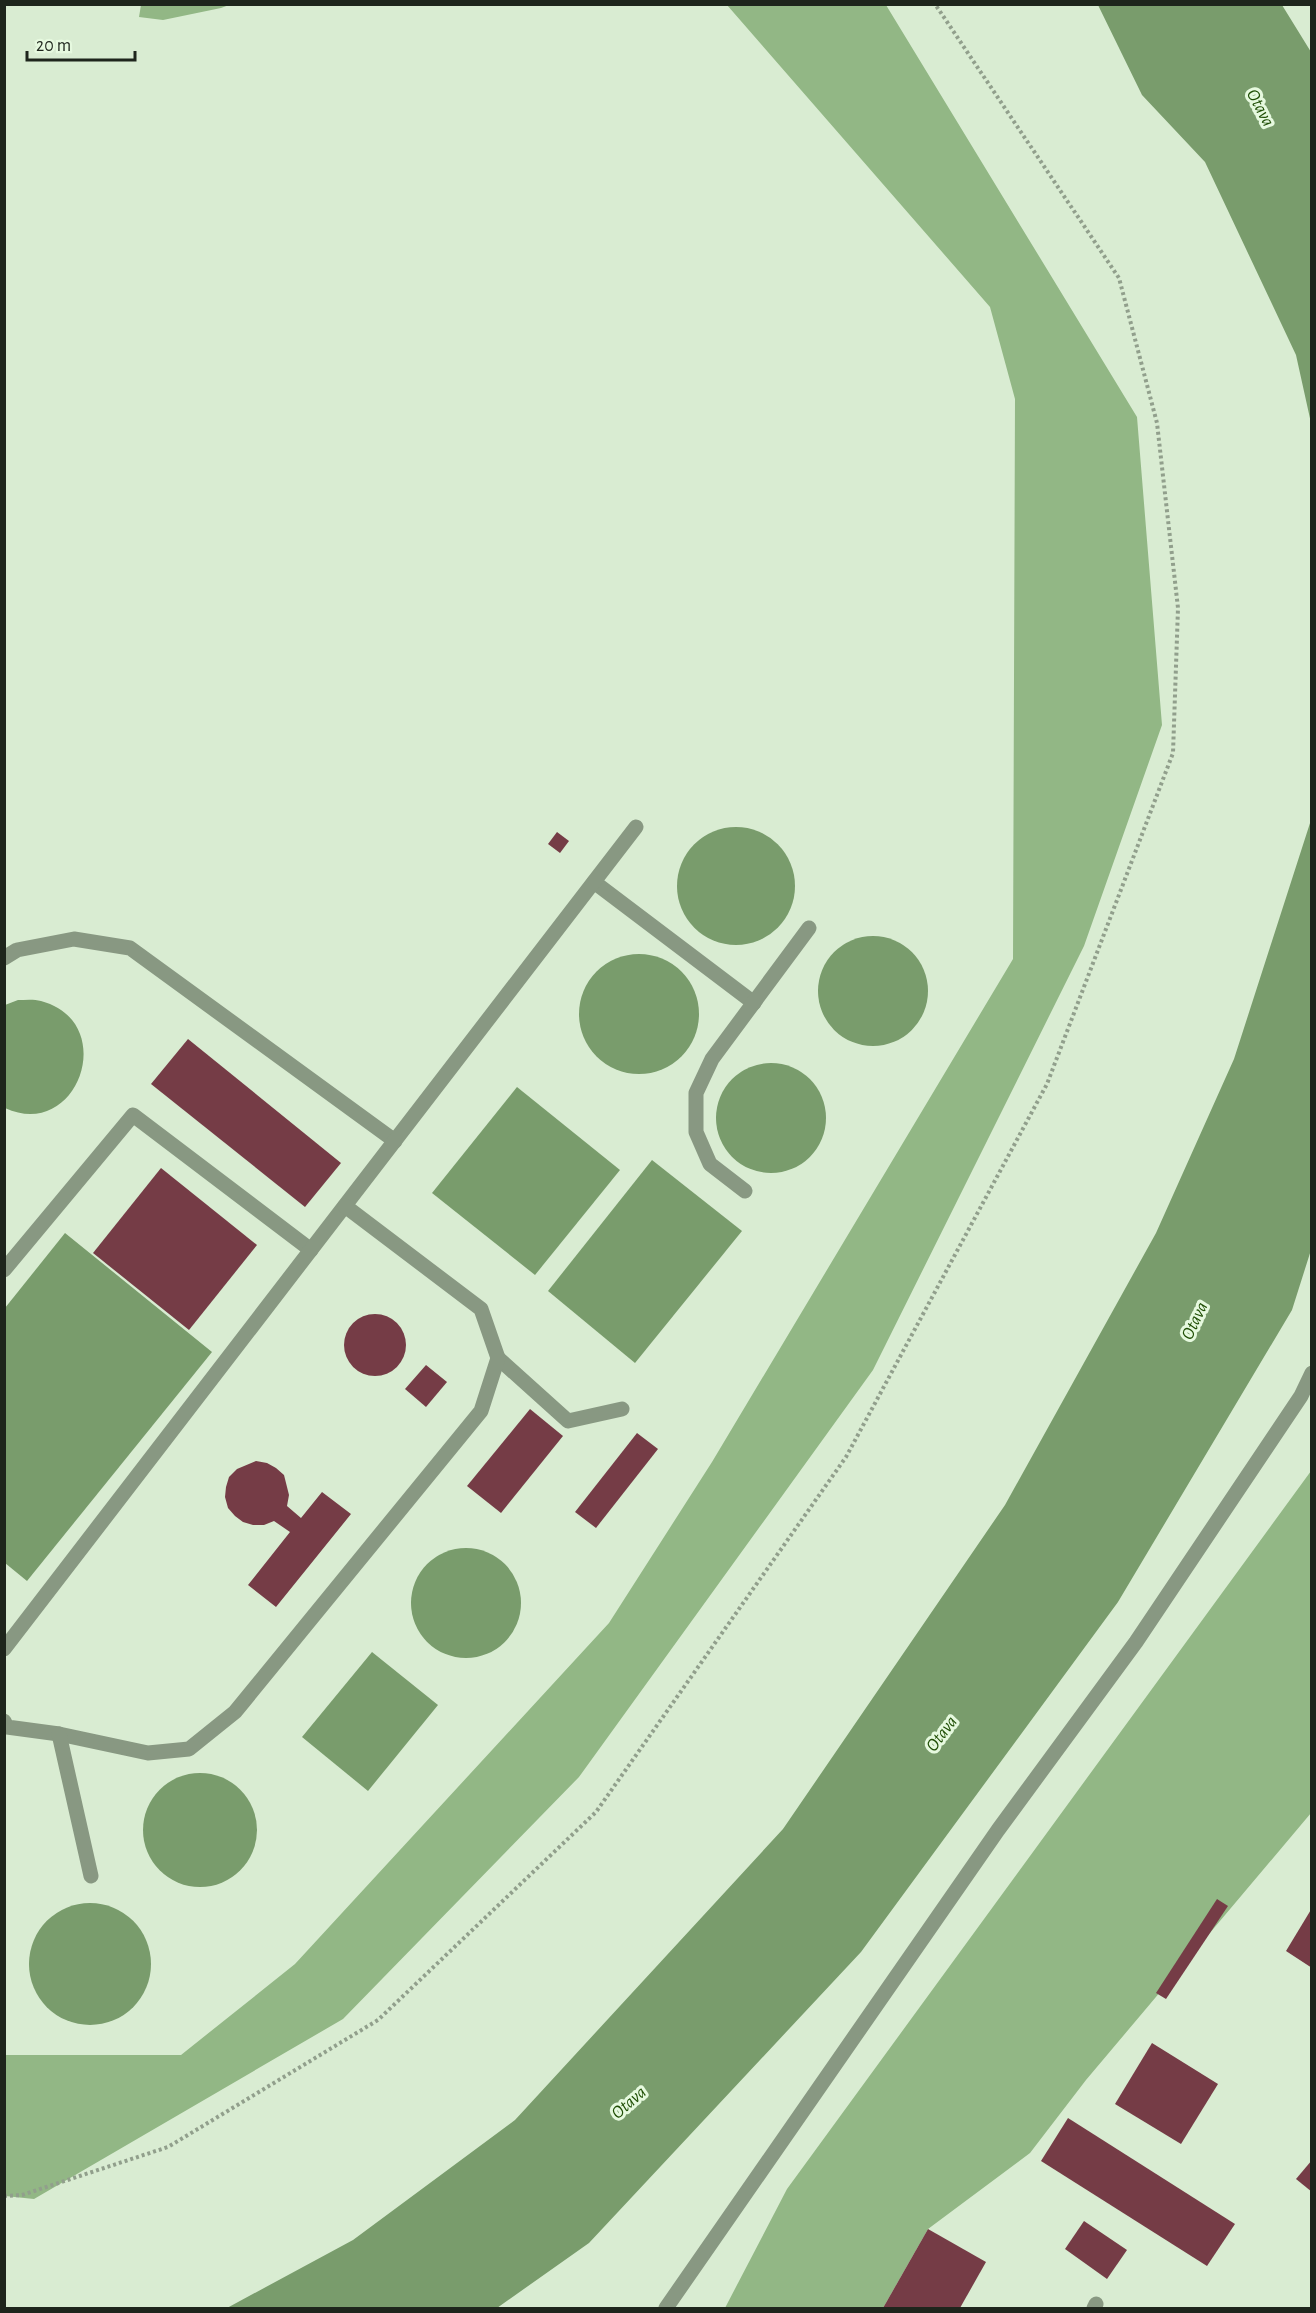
<svg xmlns="http://www.w3.org/2000/svg" width="1316" height="2313" viewBox="0 0 1316 2313" font-family="'Alegreya Sans',sans-serif">
<rect width="100%" height="100%" fill="#d9ecd2"/>
<g fill="#92b785">
<polygon points="141,5 141,4 229,5 221,8 163,20 139,17"/>
<polygon points="727,5 886,5 1137,417 1162,725 1084,946 873,1370 579,1777 343,2019 34,2199 5,2196 5,2055 181,2055 295,1964 609,1623 712,1462 1013,959 1015,399 990,307"/>
<polygon points="1311,1471 1311,1813 1086,2080 1030,2153 928,2229 883,2308 725,2308 787,2189"/>
</g>
<g fill="#799c6c">
<polygon points="1098,5 1282,5 1311,52 1311,423 1296,355 1205,162 1142,95"/>
<polygon points="1311,820 1311,1250 1292,1310 1118,1602 861,1952 589,2243 497,2308 227,2308 353,2240 515,2120 783,1829 1005,1505 1156,1233 1234,1059"/>
<circle cx="736" cy="886" r="59"/>
<circle cx="873" cy="991" r="55"/>
<circle cx="639" cy="1014" r="60"/>
<path d="M18 1000C25 1000 34 999 41 1001 120 1022 78 1142 5 1108V1005Z"/>
<circle cx="771" cy="1118" r="55"/>
<polygon points="517,1087 620,1170 535,1275 432,1193"/>
<polygon points="652,1160 742,1231 635,1363 548,1291"/>
<polygon points="65,1233 212,1352 27,1581 5,1563 5,1308"/>
<circle cx="466" cy="1603" r="55"/>
<polygon points="372,1652 438,1705 368,1791 302,1737"/>
<circle cx="200" cy="1830" r="57"/>
<circle cx="90" cy="1964" r="61"/>
</g>
<g fill="#753c46">
<polygon points="557,832 569,841 560,853 548,844"/>
<polygon points="188,1039 341,1163 305,1207 151,1084"/>
<polygon points="161,1168 257,1245 189,1330 93,1253"/>
<circle cx="375" cy="1345" r="31"/>
<polygon points="426,1365 447,1382 426,1407 405,1389"/>
<polygon points="530,1409 563,1436 501,1513 467,1486"/>
<polygon points="637,1433 658,1449 596,1528 575,1512"/>
<polygon points="256,1461 267,1463 276,1468 284,1475 289,1495 287,1506 301,1518 322,1492 351,1514 276,1607 248,1585 290,1532 274,1521 264,1525 253,1525 243,1522 235,1516 228,1508 225,1497 226,1487 229,1477 237,1469"/>
<polygon points="1217,1899 1228,1906 1166,1999 1156,1993"/>
<polygon points="1312,1908 1312,1968 1286,1951"/>
<polygon points="1152,2043 1218,2084 1181,2144 1115,2104"/>
<polygon points="1068,2118 1235,2224 1207,2266 1041,2161"/>
<polygon points="1312,2160 1312,2192 1296,2179"/>
<polygon points="1084,2221 1127,2250 1107,2279 1065,2249"/>
<polygon points="928,2229 986,2262 960,2308 883,2308"/>
</g>
<g fill="none" stroke-linecap="round" stroke-linejoin="round">
<polyline stroke="#919f8c" stroke-width="4" stroke-dasharray="3 3" stroke-linecap="butt" points="4,2196 22,2195 168,2147 378,2020 596,1812 846,1457 1047,1084 1173,753 1178,608 1157,423 1119,278 935,4"/>
<g stroke="#889882" stroke-width="15">
<polyline points="594,882 754,1003"/>
<polyline points="4,958 17,950 74,939 130,948 395,1141"/>
<polyline points="745,1191 710,1164 696,1132 696,1093 712,1059 809,928"/>
<polyline points="4,1270 133,1115 311,1250"/>
<polyline points="498,1358 568,1421 622,1409"/>
<polyline points="4,1649 636,827"/>
<polyline points="4,1721 7,1727 59,1734 148,1753 189,1749 235,1712 481,1411 498,1358 481,1309 345,1206"/>
<polyline points="59,1734 91,1876"/>
<polyline points="666,2308 998,1830 1136,1642 1301,1396 1312,1373"/>
<polyline points="1094,2308 1096,2304"/>
</g>
</g>
<g text-anchor="middle" dominant-baseline="central" stroke-width="6" stroke-linejoin="round" paint-order="stroke">
<g font-size="18" font-style="italic" fill="#1f4e05" stroke="#e6f9df">
<text transform="translate(1260 108) rotate(62)">Otava</text>
<text transform="translate(1195 1321) rotate(-65)">Otava</text>
<text transform="translate(942 1734) rotate(-53)">Otava</text>
<text transform="translate(629 2103) rotate(-41)">Otava</text>
</g>
</g>
<rect width="1316" height="2313" fill="none" stroke="#1e251c" stroke-width="12"/>
<path d="M27 51v9h108v-9" fill="none" stroke="#1e251c" stroke-width="3"/>
<text x="36" y="51" font-size="18" fill="#1e251c" stroke="#e6f9df" stroke-width="4.5" paint-order="stroke">20 m</text>
</svg>
